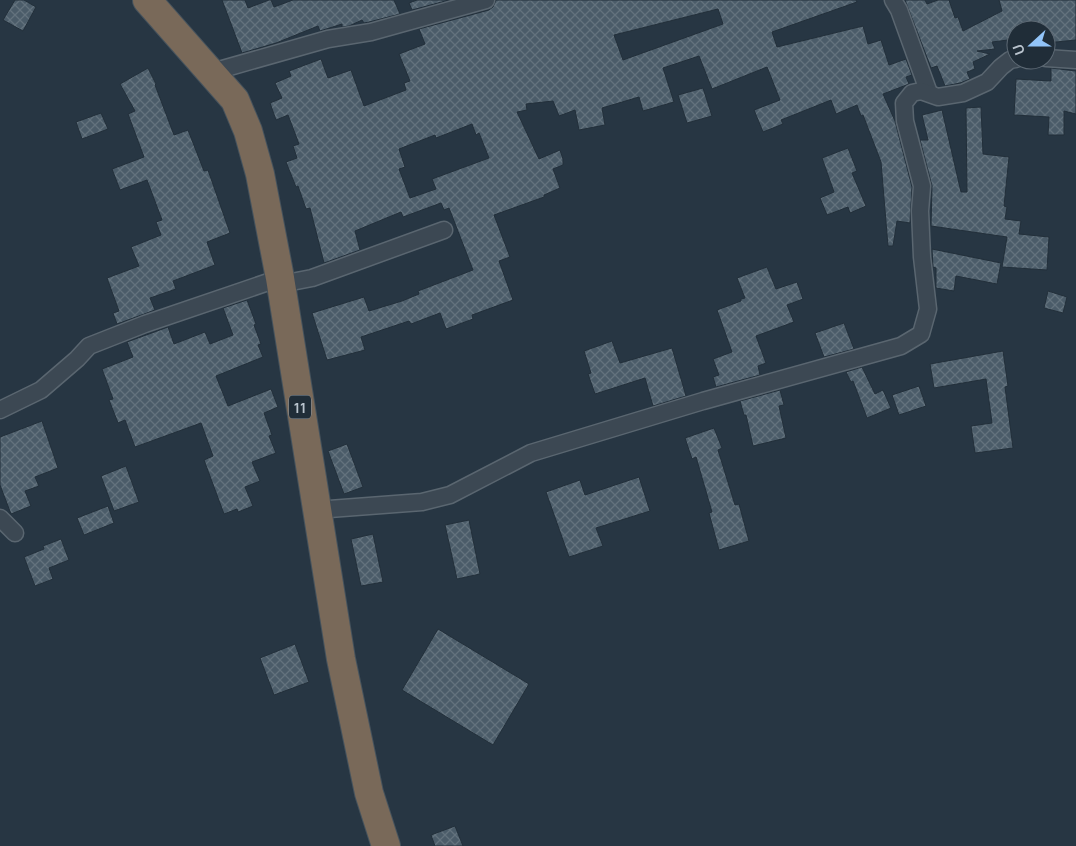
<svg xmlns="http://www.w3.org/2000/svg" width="1076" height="846" viewBox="0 0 1076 846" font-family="Manrope,sans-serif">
<defs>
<pattern id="building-cross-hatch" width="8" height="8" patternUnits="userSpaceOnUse" patternTransform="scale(1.25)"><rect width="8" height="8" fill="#4b5c69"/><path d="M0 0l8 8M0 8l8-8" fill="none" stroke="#63727d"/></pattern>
</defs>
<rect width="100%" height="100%" fill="#273643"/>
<g fill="url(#building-cross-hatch)" stroke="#222f3a" fill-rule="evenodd">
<polygon points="15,0 24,0 36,7 23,31 3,20"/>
<polygon points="222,0 245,0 248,8 269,0 271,0 274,7 293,0 394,0 400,14 369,22 364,23 362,20 349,26 342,27 342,24 320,31 318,26 276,43 242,53"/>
<polygon points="417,0 449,0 412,10 409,3"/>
<path d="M496 0H856L857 2 772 32 777 47 863 26 868 44 881 40 889 65 906 59 912 75 906 77 909 84 883 94 895 121 912 187 910 223 897 221 893 246H888L881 162 863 115 861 116 857 105 836 114 831 100 781 120 783 124 763 132 754 110 780 100 767 67 712 89 699 56 663 68 674 102 643 111 639 97 602 108 605 125 579 130 575 110 559 116 553 101 526 104 527 110 517 112 539 159 560 150 563 159V165L553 169 560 188 544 195V197L494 215 510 257 499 261 513 300 472 315 473 319 446 329 440 313 411 324 409 321 361 337 365 350 327 360 312 313 364 297 369 311 402 301 419 294 418 291 473 270 449 208 444 210 441 203 403 217 401 212 355 231 360 250 324 263 310 208 306 209 298 186 296 187 286 162 297 158 293 146 299 144 288 115 276 120 270 103 282 98 275 83 291 76 289 71 321 59 328 78 351 70 364 106 406 90 404 83 410 81 399 54 425 44 419 29 489 10 493 7ZM718 9 723 24 623 60 614 35ZM472 124 476 135 479 133 489 158 432 179 436 189 410 198 399 169 405 167 399 149 435 135 436 138Z"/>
<polygon points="905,0 925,0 927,4 938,0 949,0 955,18 958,17 963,31 1002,11 999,0 1076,0 1076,40 1046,43 1046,30 1016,30 1016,39 992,42 995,49 977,51 990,54 973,62 975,69 967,72 970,79 960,83 945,86 937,66 931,68"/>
<polygon points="148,68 156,84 155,85 174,135 188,130 204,171 208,170 230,233 207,242 215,265 173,281 176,289 150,298 155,310 117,324 113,313 119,311 107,278 139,266 131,247 161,235 156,222 162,220 147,180 120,190 112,169 144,157 128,114 135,111 120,84"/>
<polygon points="1051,68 1076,71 1076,114 1064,111 1064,135 1048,135 1049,117 1014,115 1016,79 1051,81"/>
<polygon points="703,88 712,116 687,123 678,95"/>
<polygon points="981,107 983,154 1009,157 1004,206 1007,207 1005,219 1021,221 1019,234 1049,237 1047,270 1002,267 1007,237 931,226 932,186 920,140 928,140 922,115 942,110 961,192 967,192 966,108"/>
<polygon points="101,113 108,129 82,139 76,122"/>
<polygon points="848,148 857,171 852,173 866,206 850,213 848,207 827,215 820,198 834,192 822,158"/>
<polygon points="932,249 1001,263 997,284 956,276 954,291 936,288 936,268 933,267"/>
<polygon points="767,267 776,289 797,282 803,299 787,305 794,322 756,336 766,363 758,366 760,375 716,387 713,377 719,375 713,359 732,352 717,310 741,301 741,299 745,298 737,278"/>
<polygon points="1048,291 1067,297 1063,313 1044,308"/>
<polygon points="247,300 256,324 254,325 261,344 258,345 263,357 216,376 228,406 271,389 278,407 264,413 272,435 269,436 276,453 252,462 260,481 245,487 253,506 238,512 237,509 224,514 204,460 213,456 201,423 135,447 125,420 118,423 109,400 113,399 102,369 133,357 127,342 168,327 174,344 205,332 210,344 233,335 223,308"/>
<polygon points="844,323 854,349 824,357 815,333"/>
<polygon points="612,341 620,363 672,348 686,396 653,406 645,378 595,394 588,374 591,373 584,351"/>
<polygon points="1003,351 1008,386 1005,387 1013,448 975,453 971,426 992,423 986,379 934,388 930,364"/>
<polygon points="862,367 875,394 883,390 891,408 867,418 853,381 851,382 846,372"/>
<polygon points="919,386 926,406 899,415 892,395"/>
<polygon points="780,390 784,405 779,406 786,438 753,446 746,415 744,415 740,401"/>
<polygon points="42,421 58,468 35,477 39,486 25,491 31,506 11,514 0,485 0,437"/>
<polygon points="714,428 722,448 718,450 735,505 739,504 749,541 719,550 709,513 712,512 696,457 692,459 685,438"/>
<polygon points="347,444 363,487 344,494 328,451"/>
<polygon points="126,466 139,502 114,511 101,476"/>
<polygon points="639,477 650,511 596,528 603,546 569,557 546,492 580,480 585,495"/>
<polygon points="108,506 114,523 84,535 77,518"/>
<polygon points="469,520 480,574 457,579 445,525"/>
<polygon points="373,534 383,582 361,586 351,539"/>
<polygon points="61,539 69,560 49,568 53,579 35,586 24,557 44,549 43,546"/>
<polygon points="438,629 529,684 493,745 402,690"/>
<polygon points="295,644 309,682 274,695 260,658"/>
<polygon points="455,826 463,846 435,846 431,835"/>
</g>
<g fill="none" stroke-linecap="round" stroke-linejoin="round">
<g stroke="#5a6670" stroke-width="19">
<g id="street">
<polyline points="893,0 899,10 929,93"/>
<polyline points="1046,58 1076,60"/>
<polyline points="212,72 328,39 371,32 486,0"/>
<polyline points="281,284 312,278 444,230"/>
<polyline points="0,410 41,390 77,359 89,346 145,324 280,278"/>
<polyline points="316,510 422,502 450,495 531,453 703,401 901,346 921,334 928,309 922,257 920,211 922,186 905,121 904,103 912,93 921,91 938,97 963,93 987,82 1001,67 1010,60 1016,59"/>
<polyline points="0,518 15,533"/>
</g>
</g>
<g stroke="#46535d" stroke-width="30">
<polyline id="highway" points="147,0 235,100 248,131 260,174 280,278 341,659 369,793 386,846"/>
</g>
<use href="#street" stroke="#3c4853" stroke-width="16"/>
<use href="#highway" stroke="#796959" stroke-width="28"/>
</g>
<g text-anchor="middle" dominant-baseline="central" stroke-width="5" stroke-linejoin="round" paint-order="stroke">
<rect fill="#202d38" stroke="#8b96a0" stroke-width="1" x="289" y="395.5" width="22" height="23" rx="4"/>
<g font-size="14" font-weight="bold" fill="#b9c3cd">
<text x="300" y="407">11</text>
</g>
</g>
<g transform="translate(1031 45) rotate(249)"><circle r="24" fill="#202d38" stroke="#5d6974"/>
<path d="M0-4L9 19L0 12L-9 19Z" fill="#92c4f8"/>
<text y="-8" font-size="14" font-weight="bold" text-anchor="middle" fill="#b9c3cd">U</text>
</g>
</svg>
